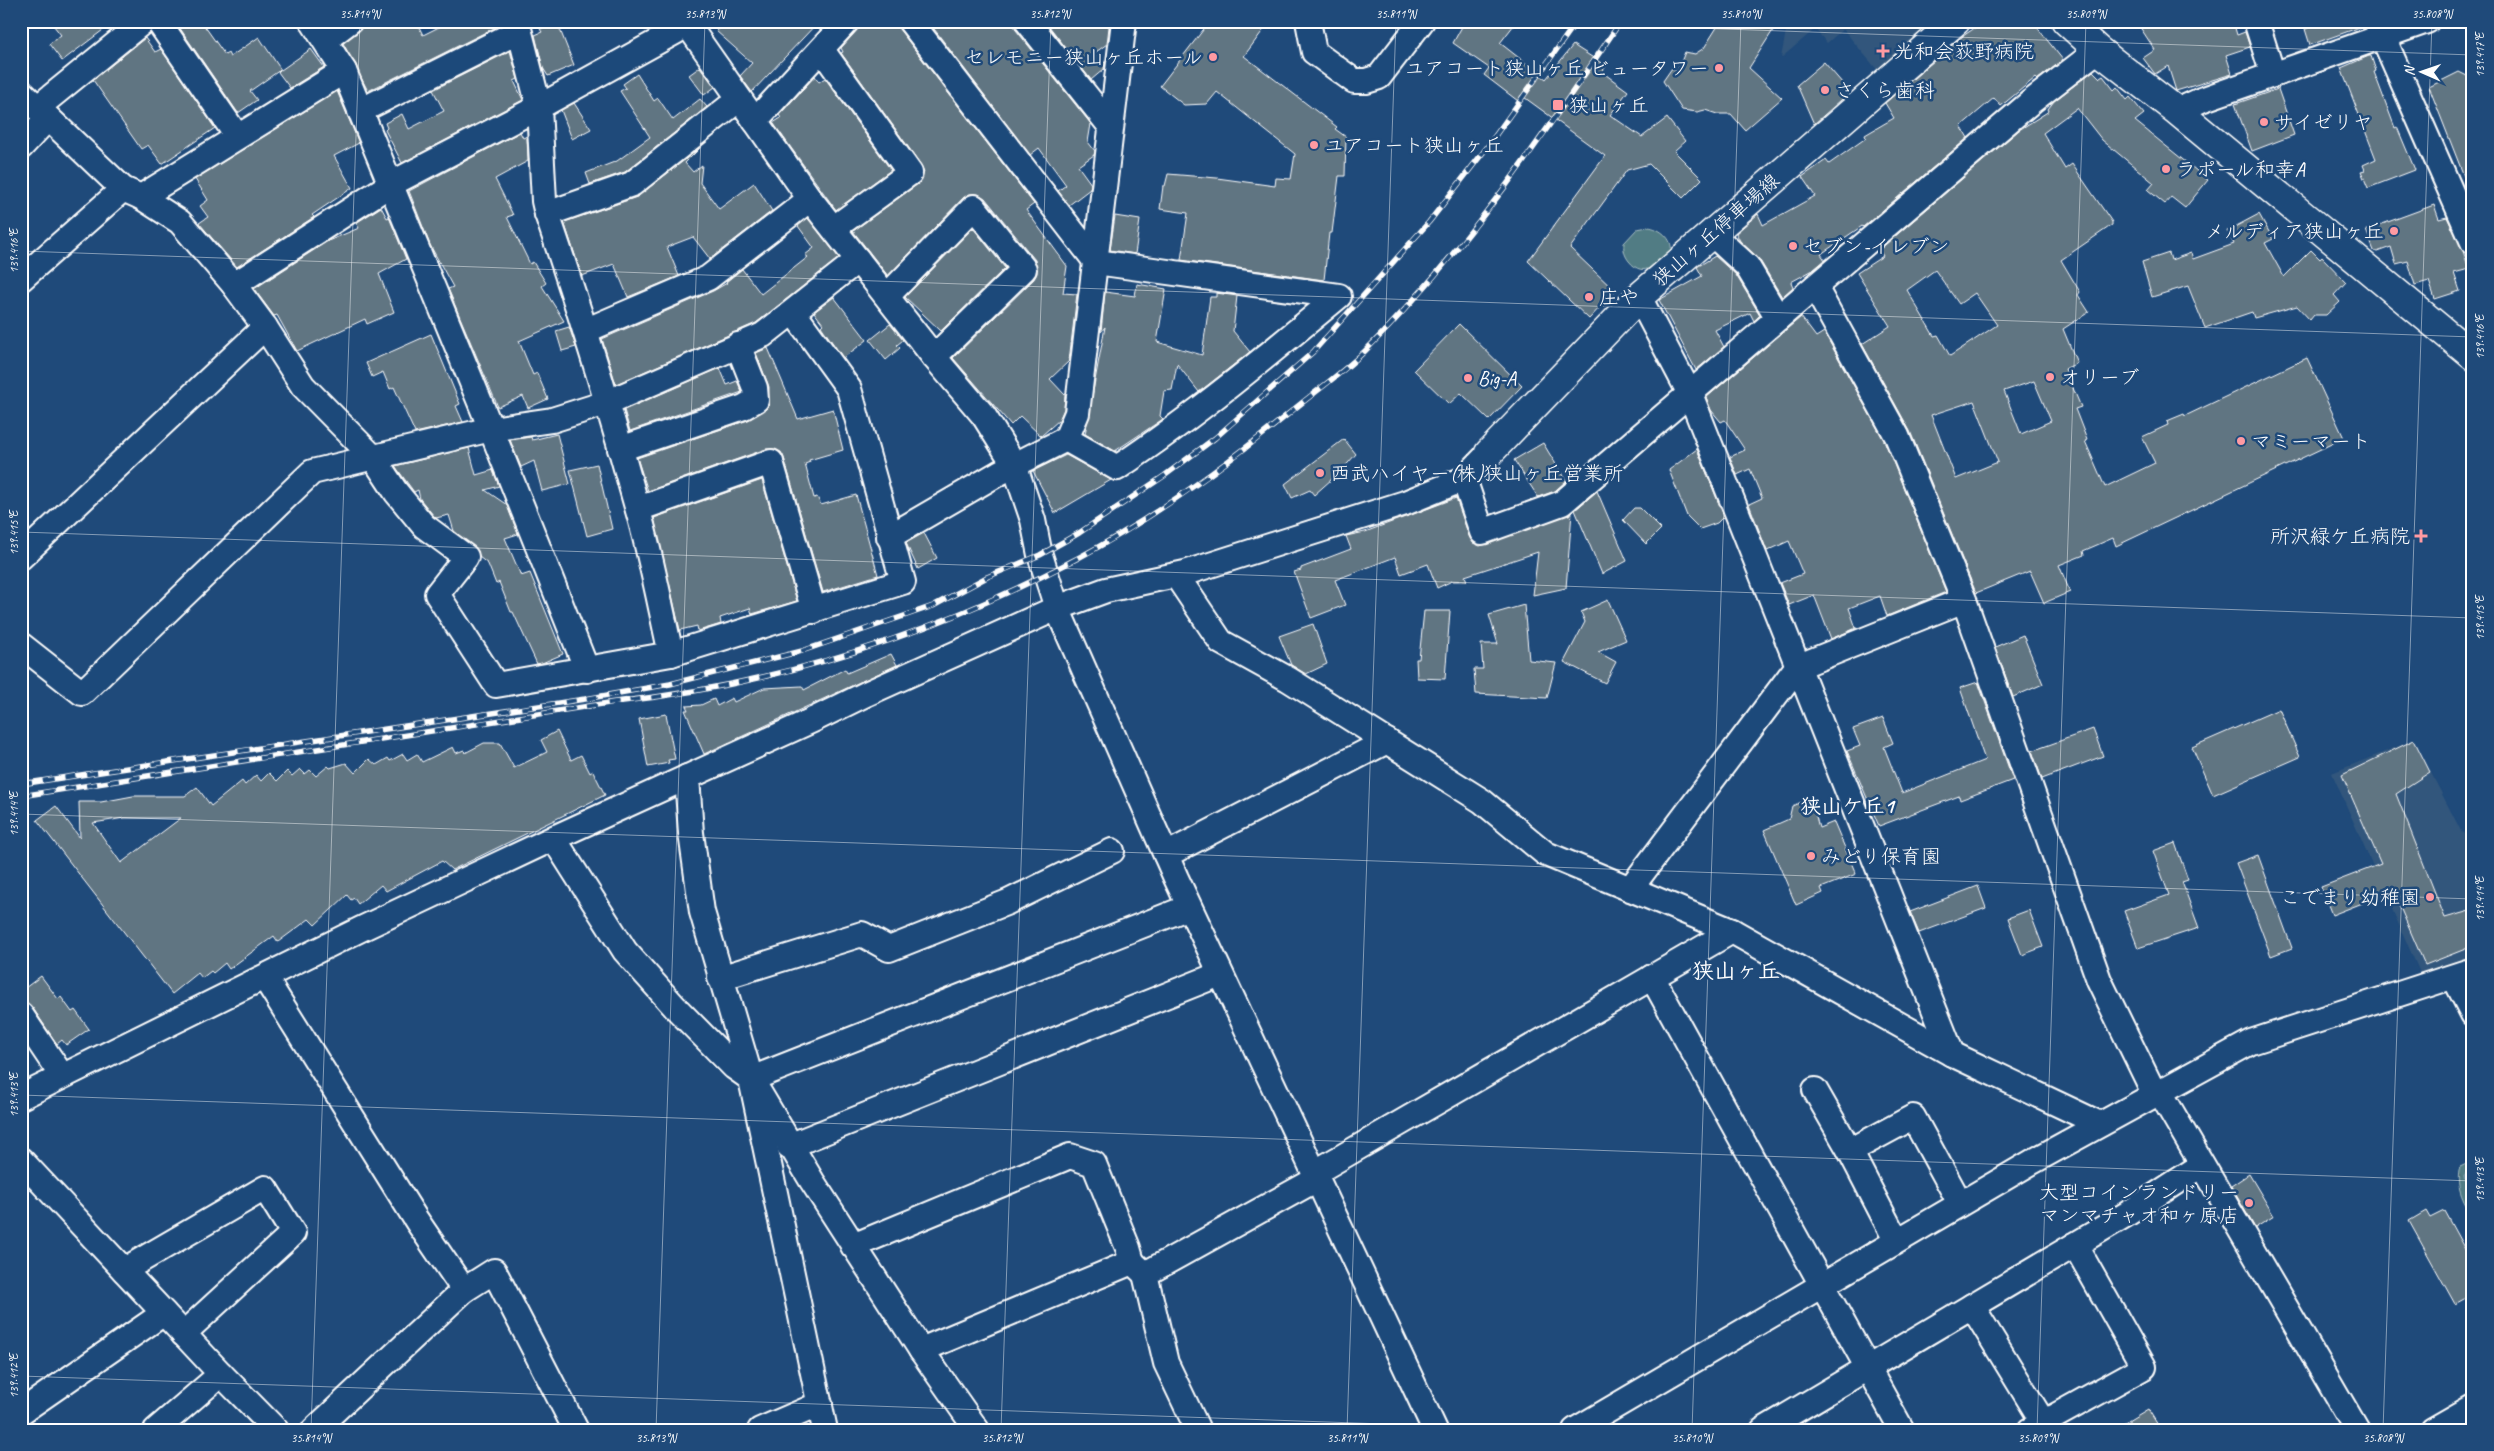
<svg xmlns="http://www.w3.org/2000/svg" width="2494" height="1451" viewBox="0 0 2494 1451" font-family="Caveat,'Klee One',sans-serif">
<defs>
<pattern id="forest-crowns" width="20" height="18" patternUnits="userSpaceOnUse" patternTransform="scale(1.25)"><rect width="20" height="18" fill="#517c84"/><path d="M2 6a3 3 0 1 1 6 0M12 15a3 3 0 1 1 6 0" fill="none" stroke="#4e6468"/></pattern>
</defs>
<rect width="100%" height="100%" fill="#1f4a7a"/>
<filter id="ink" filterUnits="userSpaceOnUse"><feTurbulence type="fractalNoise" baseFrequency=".02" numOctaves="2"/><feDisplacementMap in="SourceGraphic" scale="10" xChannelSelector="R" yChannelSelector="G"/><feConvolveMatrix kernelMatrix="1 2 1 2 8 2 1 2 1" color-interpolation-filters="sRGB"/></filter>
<g filter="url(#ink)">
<g fill="#33577c">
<polygon points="1788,21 1939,21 1879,72 1843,29 1827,43 1815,29 1781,58"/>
<polygon points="2414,740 2462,833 2473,830 2473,961 2422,977 2332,773"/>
</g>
<path fill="url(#forest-crowns)" stroke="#a8bec2" d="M2473 1161V1169L2467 1172 2464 1177 2473 1192V1215C2462 1202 2455 1183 2460 1167Z"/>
<path fill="#517c84" stroke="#a8bec2" d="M1648 227C1660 228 1673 239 1671 251 1658 263 1644 280 1629 261 1625 256 1623 250 1624 243L1637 229Z"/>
<g fill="#617482" stroke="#fff" fill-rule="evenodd">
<polygon points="50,21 115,21 62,61 49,44 61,35"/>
<polygon points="175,21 201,21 225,55 228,53 230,57 259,37 281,70 311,49 324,67 290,88 278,72 280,70 250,91 257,100 238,113"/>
<polygon points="369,21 416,21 423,35 451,21 496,21 498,26 368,91 343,43"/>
<polygon points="725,21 819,21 752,92 740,76 752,63 716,31"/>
<polygon points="860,21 897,21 899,29 1034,204 1026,210 1067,266 1063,293 1077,294 1069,361 1050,379 1065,395 1064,409 1059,420 1041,436 1020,416 1011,425 953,358 1034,279 1037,273 1035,260 985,198 978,194 970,194 964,197 888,276 853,231 918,184 924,172 921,165 841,53 843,52 841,48 857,30"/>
<polygon points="928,21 1014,21 1016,30 1091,124 1088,142 1095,151 1094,155 1078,166 1091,184 1090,189 1069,205 1058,191 1066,185 1039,148 1030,155"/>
<polygon points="1045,21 1105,21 1109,27 1107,44 1096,52 1105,63 1104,69 1091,80"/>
<polygon points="1210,21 1270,21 1244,56 1337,127 1335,129 1346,137 1345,176 1339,176 1332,233 1329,233 1324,280 1181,260 1188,213 1160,209 1163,186 1165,186 1168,174 1217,178 1275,186 1276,178 1291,179 1295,154 1217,92 1207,104 1184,105 1160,86"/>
<polygon points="1465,21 1517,21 1500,43 1546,79 1573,45 1606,66 1602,72 1628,91 1610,115 1642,137 1667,118 1685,141 1674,151 1702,179 1683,198 1649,164 1627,170 1570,248 1615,291 1589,319 1528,261 1605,156 1521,95 1518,101 1484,75 1489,68 1453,43"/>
<polygon points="1721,21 1779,21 1749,68 1782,98 1745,130 1731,114 1717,114 1705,110 1697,112 1682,110 1663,81 1672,68 1677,72 1685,52 1695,54 1704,48"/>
<polygon points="1985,21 2032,21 2063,60 2037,80 2035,78 2001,106 1994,98 1961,126 1968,138 1863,227 1862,226 1821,254 1825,260 1813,270 1791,282 1793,287 1782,297 1759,259 1740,241 1736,233 1758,214 1763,225 1815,196 1802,177 1826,160 1829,164 1866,138 1865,135 1894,118 1885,103 1963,36"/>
<polygon points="2136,21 2233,21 2237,35 2245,32 2250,47 2226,55 2232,74 2176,91 2168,66 2155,74 2143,58 2155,50"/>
<polygon points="2307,21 2363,21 2363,26 2310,45 2305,29 2309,28"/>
<polygon points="557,22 574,65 548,76 543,68 535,35 542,32 540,29"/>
<polygon points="145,38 155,52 161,49 215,128 162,164 148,145 141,149 93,80"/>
<polygon points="510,51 518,79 514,81 523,100 402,163 385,130 387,128 385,123 402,114 409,129 444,111 433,90"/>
<polygon points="2369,56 2371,56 2376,71 2374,72 2395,128 2397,127 2415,170 2368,188 2361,171 2365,170 2363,165 2376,159 2341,68"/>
<polygon points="1824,62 1850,92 1814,124 1797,85"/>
<polygon points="700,67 715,87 704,95 689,75"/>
<path d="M2093 71 2100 78 2103 76 2114 90 2117 87 2127 100 2130 97 2144 114 2135 121 2208 180 2185 208 2171 197 2165 204 2148 190 2154 183 2102 140 2077 108 2043 133 2065 169 2072 164 2112 222V225L2061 260 2080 292 2078 295 2089 312 2063 329 2077 363 2065 369 2081 407 2075 409 2087 440 2085 441 2105 487 2155 463 2142 437 2168 425 2167 421 2184 414 2185 416 2307 358 2344 438 2116 546 2113 538 2083 551 2084 555 2059 565 2070 592 2044 603 2030 571 1976 593 1910 431 1862 344 1890 326 1857 273 1883 256 1879 250 2019 130 2049 111 2048 109 2054 101ZM1935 270 1959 304 1975 293 1997 325 1950 356 1938 335 1934 336 1907 290ZM2034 381 2051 421 2021 434 2004 391ZM1974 401 1998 462 1956 479 1931 415Z"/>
<polygon points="2459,72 2467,76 2473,88 2473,194 2471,194 2429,87"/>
<polygon points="637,74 654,101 658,98 673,120 700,99 707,107 625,172 590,184 586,173 617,161 650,137 620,91 626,88 623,84"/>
<polygon points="815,76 819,82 825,78 891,170 836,210 773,123 781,118 779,115"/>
<polygon points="2278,89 2294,135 2252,151 2235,104"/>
<polygon points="337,91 359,143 334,156 352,188 312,215 314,217 237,267 199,223 208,217 200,206 208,200 195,179"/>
<polygon points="574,103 591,129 572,139 561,110"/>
<polygon points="520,132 523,138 527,136 528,161 495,179 513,215 507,217 530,264 533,262 546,283 542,286 564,321 519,341 533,375 537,373 548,399 528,408 523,396 498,407 448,289 453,287 430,245 409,191"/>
<polygon points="700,148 685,163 693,172 702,165 700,183 719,209 754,183 772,211 710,259 693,237 667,247 679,276 628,297 614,264 582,276 564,222 637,197"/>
<polygon points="2434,205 2439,219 2447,217 2463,251 2469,269 2454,273 2460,291 2435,299 2429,281 2415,285 2408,261 2396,264 2391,247 2377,252 2374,251 2366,230"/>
<polygon points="381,207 387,218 389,217 406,259 379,274 394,312 367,324 365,319 297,351 277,315 274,316 254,289 328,241 359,228 356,223"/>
<polygon points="2259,214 2273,239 2265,243 2284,277 2311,250 2320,259 2322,257 2346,282 2334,295 2340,302 2326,315 2314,315 2310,320 2297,306 2254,318 2252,312 2205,328 2188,286 2152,297 2142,262 2169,253 2171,260 2191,253 2193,259 2234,244 2227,231"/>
<polygon points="1115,216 1140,220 1135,254 1110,250"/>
<polygon points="808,218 839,258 756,323 616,384 602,339 713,291 727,283 726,282 742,269 761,294 808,257 805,255 814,248 798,226"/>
<polygon points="973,228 1005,268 941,331 905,297"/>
<polygon points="1715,256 1736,275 1760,315 1754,321 1750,313 1715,330 1724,347 1696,370 1659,300 1702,276 1697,267"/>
<polygon points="1137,284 1166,289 1157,342 1202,355 1210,297 1216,297 1216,293 1237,296 1233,331 1250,352 1199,392 1177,364 1172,390 1164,391 1160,416 1163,419 1115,451 1085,434 1105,327 1101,332 1105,292 1135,296"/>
<polygon points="834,297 867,340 843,358 821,326 823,324 814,312"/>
<polygon points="1801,317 1816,337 1824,332 1885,442 1946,592 1887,616 1880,596 1849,608 1856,628 1831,639 1814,595 1789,605 1780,583 1803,574 1789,541 1767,551 1749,504 1762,498 1750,469 1737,475 1730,457 1745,450 1725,420 1721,422 1711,410 1707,400 1707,397"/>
<polygon points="890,324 903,340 897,345 900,348 886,360 870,340"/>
<polygon points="1459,324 1522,386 1489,420 1461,393 1449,404 1414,370"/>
<polygon points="569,327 576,347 562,351 556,331"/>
<polygon points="431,334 460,404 456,406 463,422 415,433 394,387 390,389 383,372 372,377 366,363"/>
<polygon points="768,348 798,419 833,409 843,450 809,460 810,462 805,464 814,498 817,497 821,505 856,495 878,575 823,592 784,458 781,452 774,449 766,449 648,491 637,458 748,420 768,407 769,387 756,353"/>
<polygon points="720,368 727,385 737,381 742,392 630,431 624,410"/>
<polygon points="557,434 570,484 542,491 534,461 521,467 510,440 531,437 532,440"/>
<polygon points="1344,439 1356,454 1341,471 1314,495 1310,490 1292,498 1285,484"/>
<polygon points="1543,443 1566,481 1555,491 1538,497 1514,460"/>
<polygon points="469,448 476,475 493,470 499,486 485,490 507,505 518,534 505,538 521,576 530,573 563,654 542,663 537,664 513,612 511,612 499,582 496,584 488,564 479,557 478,551 454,531 449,515 436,518 434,516 420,499 418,490 414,492 395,466"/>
<polygon points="1697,449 1724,516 1717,523 1700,529 1687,516 1669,470"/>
<polygon points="1066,455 1111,480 1055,513 1033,471"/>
<polygon points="597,464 612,529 587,536 570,470"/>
<polygon points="762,480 797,601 752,614 750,608 720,618 721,624 698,631 697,626 680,630 654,518"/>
<polygon points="1597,491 1627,561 1602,574 1575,510"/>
<polygon points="1456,498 1469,536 1473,543 1480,546 1572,512 1566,588 1533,595 1538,552 1465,576 1467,581 1452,581 1437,588 1428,564 1401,574 1395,557 1335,580 1345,605 1311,618 1294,572 1301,570 1301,568 1351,549 1346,536 1365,532"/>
<polygon points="1634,508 1640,508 1661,529 1646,544 1623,520"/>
<polygon points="924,533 937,558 918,569 906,543"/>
<polygon points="1608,600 1626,640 1598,652 1616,662 1605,683 1564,662 1585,622 1581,612"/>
<polygon points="1524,605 1529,660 1556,663 1547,698 1476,694 1474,669 1483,669 1481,644 1498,644 1489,615"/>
<polygon points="1424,611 1450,611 1445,679 1417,678 1416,659 1419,659"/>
<polygon points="1313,624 1327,664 1306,674 1291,665 1279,636"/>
<polygon points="2023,635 2043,684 2013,697 1995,647"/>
<polygon points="891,654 897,665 704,754 685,710 688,710 686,706 701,705 714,699 717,706 732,698 734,702 764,688 802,686 804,690 845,669 847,673"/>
<polygon points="1978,682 2013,780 1960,800 1959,796 1879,826 1847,751 1860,746 1853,729 1883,718 1893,743 1884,747 1902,793 1985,760 1960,688"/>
<polygon points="2279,709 2300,757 2213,795 2192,747"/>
<polygon points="666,714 675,759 668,760 669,763 648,767 639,719"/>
<polygon points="2093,729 2103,756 2042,779 2032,751"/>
<path d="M557 731 571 760 581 755 590 773 593 771 605 795 452 870 442 861 386 891 381 885 358 904 354 898 351 900 347 895 315 925 309 919 278 942 274 936 229 969 225 963 213 973 211 971 202 978 198 973 172 994 37 820 56 806 80 838 79 802H101L133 796H185L197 787 211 806 242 781 245 785 256 775 261 781 269 773 277 781 287 771 292 776 300 769 305 774 310 770 316 776 328 766 330 768 346 763 355 773 369 759 376 765 388 758 390 761 403 754 407 760 417 754 422 762 453 747 456 753 464 750 465 753 484 743H500L514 768 547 752 541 740ZM125 818H181L121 863 93 823Z"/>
<polygon points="2414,740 2430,772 2396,794 2445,918 2473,910 2473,946 2425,965 2393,891 2332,915 2321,887 2381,864 2342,775"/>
<polygon points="1804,801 1814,809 1819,828 1834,822 1856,874 1821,888 1823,893 1796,905 1764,830 1789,819 1792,806"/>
<polygon points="2175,843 2188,880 2182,882 2199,928 2138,948 2124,911 2169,895 2153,851"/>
<polygon points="2258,855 2292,948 2271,956 2236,863"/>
<polygon points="1978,886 1986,908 1919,933 1910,912"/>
<polygon points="2029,910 2043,947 2022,955 2008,918"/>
<polygon points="41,976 58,999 61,997 72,1012 75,1010 89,1029 66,1045 62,1040 57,1044 32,1007 21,1001 21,991"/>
<polygon points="2249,1174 2274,1216 2255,1228 2231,1186"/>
<polygon points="2426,1211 2430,1218 2444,1211 2473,1264 2473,1294 2455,1304 2409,1221"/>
<polygon points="2148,1409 2161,1430 2113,1430"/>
</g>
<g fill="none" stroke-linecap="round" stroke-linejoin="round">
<g stroke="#fff" stroke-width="28">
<g id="minor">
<polyline points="158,21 237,136"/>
<polyline points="312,21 344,71 491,429 587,670"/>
<path d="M517 21 539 107 544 201 547 214C580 311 610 409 637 507 651 555 660 605 671 654"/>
<polyline points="685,21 810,199 934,357 984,416 1014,464 1033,520 1040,555 1057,608 1176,878 1435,1430"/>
<path d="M910 21 1096 262 1339 296C1267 356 1195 416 1117 468L1066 439"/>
<polyline points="1027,21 1111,127"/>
<polyline points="1308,21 1314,52 1354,81 1366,81 1379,77 1422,21"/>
<polyline points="2256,21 2273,75"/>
<polyline points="2376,21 2473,242"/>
<polyline points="325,40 350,21"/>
<polyline points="822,50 910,173 834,228"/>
<polyline points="21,92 123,189 141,197 344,71"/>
<polyline points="37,108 144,21"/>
<polyline points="360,111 519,31"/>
<polyline points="2177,111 2201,100 2427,21"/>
<polyline points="755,121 847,21"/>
<polyline points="21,147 48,118"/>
<polyline points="141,197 180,222 234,285 265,327 303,386 373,457 396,492 424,526 466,557 437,594 496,685 671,654 903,582 849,389 794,313"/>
<polyline points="547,214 632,184 739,99"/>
<polyline points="1711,233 1747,266 1778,318"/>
<polyline points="21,279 123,189"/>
<polyline points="234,285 391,184 539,107 675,32 689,21"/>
<polyline points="1815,287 1897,436 1964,600 2099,980 2155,1095"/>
<polyline points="887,296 974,207 1024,269 934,357"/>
<polyline points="1639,297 1690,394 1952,1054"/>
<polyline points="587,330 708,278 810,199"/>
<polyline points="620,449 744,407 756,400 755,388 738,345"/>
<polyline points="1464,479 1482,532 1562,503 2032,101 2098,50"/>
<polyline points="638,509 771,462 814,611"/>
<polyline points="889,537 999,473 1066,439 1077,413 1124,21"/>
<polyline points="21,557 265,327"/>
<polyline points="1176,575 1221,642 1288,679 1482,801 1546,854 1732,931 1952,1054 2100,1124"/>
<polyline points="21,645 82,693 312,472 491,429 552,420 606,403 763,335 858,260"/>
<polyline points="687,777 691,833 702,912 751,1079 825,1430"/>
<polyline points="556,837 561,850 625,951 675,1007 734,1067 751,1079 812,1181 921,1350 977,1430"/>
<polyline points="1166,855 1387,741"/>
<polyline points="1630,889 1797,667 1964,600"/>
<polyline points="1652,977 1902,1430"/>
<polyline points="2454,977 2473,1014"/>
<polyline points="265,978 417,1221 464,1290 494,1271 576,1430"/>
<polyline points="720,978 862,934 889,949 1008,902 1112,851"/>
<polyline points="21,1015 62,1076"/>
<polyline points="751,1079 1189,907"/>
<polyline points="1815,1090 1850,1151 1913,1117 1960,1203"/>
<polyline points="2160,1092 2357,1430"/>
<polyline points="21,1097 361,929 556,837 815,719 866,694 1057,608 1106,590 1185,573 1405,503 1464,479 1489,453"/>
<polyline points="789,1146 1220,974"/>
<polyline points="1850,1151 1896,1240"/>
<polyline points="21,1160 221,1374 276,1430"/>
<polyline points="1314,1173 1732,931"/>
<polyline points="853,1246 1070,1156 1094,1164 1128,1248 1132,1262"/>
<polyline points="124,1270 265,1188 293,1233 183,1334"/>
<polyline points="1145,1274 1166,1363 1198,1430"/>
<polyline points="1972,1306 2043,1422"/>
<polyline points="921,1350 1132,1262 1145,1274 1317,1179"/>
<polyline points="21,1412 164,1313"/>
<polyline points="156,1430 221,1374"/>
<polyline points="314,1430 464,1290"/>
<polyline points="760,1430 820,1404"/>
<polyline points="1575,1430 2032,1162 2251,1042 2473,970"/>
<polyline points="1763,1430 2127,1214 2202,1165"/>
<polyline points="2030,1430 2144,1367 2075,1245"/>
<polyline points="2433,1430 2473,1407"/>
</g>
</g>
<g stroke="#fff" stroke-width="31">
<g id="major">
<polyline points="2066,21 2098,50 2177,111 2473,356"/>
<polyline points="1489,453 1639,297 1956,21"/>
</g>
</g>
<use href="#minor" stroke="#1f4a7a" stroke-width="24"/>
<use href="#major" stroke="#1f4a7a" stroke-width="28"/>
<g stroke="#fff" stroke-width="5.5">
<g id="rail">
<polyline points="21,784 585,699 670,684 802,651 933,606 987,577 1040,555 1079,533 1164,476 1215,438 1313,352 1429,222 1485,150 1577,21"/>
<path d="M21 796 615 702C777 685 934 634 1078 558 1152 519 1222 468 1287 415 1312 394 1341 374 1365 351 1464 253 1543 136 1621 21"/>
</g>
</g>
<use href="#rail" stroke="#1f4a7a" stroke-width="4" stroke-dasharray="11" stroke-linecap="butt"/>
</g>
</g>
<path fill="none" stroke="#fff" stroke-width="1" stroke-opacity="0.45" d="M1493 21 2473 55M21 251 2473 337M21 532 2473 618M21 814 2473 899M21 1095 2473 1181M21 1376 1554 1430M311 1430 360 21M656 1430 705 21M1001 1430 1051 21M1347 1430 1396 21M1692 1430 1741 21M2037 1430 2086 21M2383 1430 2432 21"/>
<g fill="#ff9aa2" stroke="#1f4a7a" stroke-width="2">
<path d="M1880.5 43.5h5v5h5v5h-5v5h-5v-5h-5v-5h5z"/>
<circle cx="1213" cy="57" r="5"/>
<circle cx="1719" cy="68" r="5"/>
<circle cx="1825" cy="90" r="5"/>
<rect x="1552" y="99" width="12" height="12" rx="2.5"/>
<circle cx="2264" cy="122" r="5"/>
<circle cx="1314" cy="145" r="5"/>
<circle cx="2166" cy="169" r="5"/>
<circle cx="2394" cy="231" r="5"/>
<circle cx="1793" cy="246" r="5"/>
<circle cx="1589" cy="297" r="5"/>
<circle cx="2050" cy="377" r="5"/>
<circle cx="1468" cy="378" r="5"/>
<circle cx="2241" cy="441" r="5"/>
<circle cx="1320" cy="473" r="5"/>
<path d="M2418.5 528.5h5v5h5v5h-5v5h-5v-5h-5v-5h5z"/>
<circle cx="1811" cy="856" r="5"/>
<circle cx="2430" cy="897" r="5"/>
<circle cx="2249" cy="1203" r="5"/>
</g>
<g text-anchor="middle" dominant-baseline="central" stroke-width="5" stroke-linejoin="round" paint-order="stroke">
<g font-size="20" fill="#fff" stroke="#1f4a7a" text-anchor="start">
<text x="1894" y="51">光和会荻野病院</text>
<text x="1203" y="57" text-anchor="end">セレモニー狭山ヶ丘ホール</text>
<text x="1709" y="68" text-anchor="end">ユアコート狭山ヶ丘 ビュータワー</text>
<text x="1835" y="90">さくら歯科</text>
<text x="1569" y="105">狭山ヶ丘</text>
<text x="2274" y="122">サイゼリヤ</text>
<text x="1324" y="145">ユアコート狭山ヶ丘</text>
<text x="2176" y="169">ラポール和幸A</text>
<text x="2384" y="231" text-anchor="end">メルディア狭山ヶ丘</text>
<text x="1803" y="246">セブン-イレブン</text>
<text x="1599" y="297">庄や</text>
<text x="2060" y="377">オリーブ</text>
<text x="1478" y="378">Big-A</text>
<text x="2251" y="441">マミーマート</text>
<text x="1330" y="473">西武ハイヤー(株)狭山ヶ丘営業所</text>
<text x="2410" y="536" text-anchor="end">所沢緑ケ丘病院</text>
<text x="1821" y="856">みどり保育園</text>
<text x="2420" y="897" text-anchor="end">こでまり幼稚園</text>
<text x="2239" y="1192" text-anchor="end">大型コインランドリー<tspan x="2239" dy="23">マンマチャオ和ヶ原店</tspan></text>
</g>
<g font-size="20" fill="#fff" stroke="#1f4a7a">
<text transform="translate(1716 230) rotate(-41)">狭山ヶ丘停車場線</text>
</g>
<g font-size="21" font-weight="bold" fill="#fff" stroke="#1f4a7a">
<text x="1847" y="806">狭山ケ丘1</text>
</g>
<g font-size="22" font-weight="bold" fill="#fff" stroke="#1f4a7a">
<text x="1736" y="971">狭山ヶ丘</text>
</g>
</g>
<rect width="2494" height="1451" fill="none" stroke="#1f4a7a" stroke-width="55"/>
<g transform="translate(2422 72) rotate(272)" stroke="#1f4a7a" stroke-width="4" paint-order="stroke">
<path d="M0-4L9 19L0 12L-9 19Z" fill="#ffffff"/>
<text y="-8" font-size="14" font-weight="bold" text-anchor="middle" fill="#ffffff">N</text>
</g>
<rect x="28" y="28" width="2438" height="1396" fill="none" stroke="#fff" stroke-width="2"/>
<g font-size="12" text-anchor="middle" fill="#fff">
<text x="360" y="18">35.814°N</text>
<text x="705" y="18">35.813°N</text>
<text x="1050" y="18">35.812°N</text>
<text x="1396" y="18">35.811°N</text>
<text x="1741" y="18">35.810°N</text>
<text x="2086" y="18">35.809°N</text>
<text x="2432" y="18">35.808°N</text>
<text transform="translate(2480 55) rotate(-90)" y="4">139.417°E</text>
<text transform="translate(14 251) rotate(-90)" y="4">139.416°E</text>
<text transform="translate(2480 337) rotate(-90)" y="4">139.416°E</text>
<text transform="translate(14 533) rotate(-90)" y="4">139.415°E</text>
<text transform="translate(2480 618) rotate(-90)" y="4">139.415°E</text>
<text transform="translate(14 814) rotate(-90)" y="4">139.414°E</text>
<text transform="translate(2480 899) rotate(-90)" y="4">139.414°E</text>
<text transform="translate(14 1095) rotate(-90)" y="4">139.413°E</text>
<text transform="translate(2480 1180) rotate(-90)" y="4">139.413°E</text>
<text transform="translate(14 1376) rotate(-90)" y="4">139.412°E</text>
<text x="311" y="1442">35.814°N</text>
<text x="656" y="1442">35.813°N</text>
<text x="1002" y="1442">35.812°N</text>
<text x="1347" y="1442">35.811°N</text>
<text x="1692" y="1442">35.810°N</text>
<text x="2038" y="1442">35.809°N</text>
<text x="2383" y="1442">35.808°N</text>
</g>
</svg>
